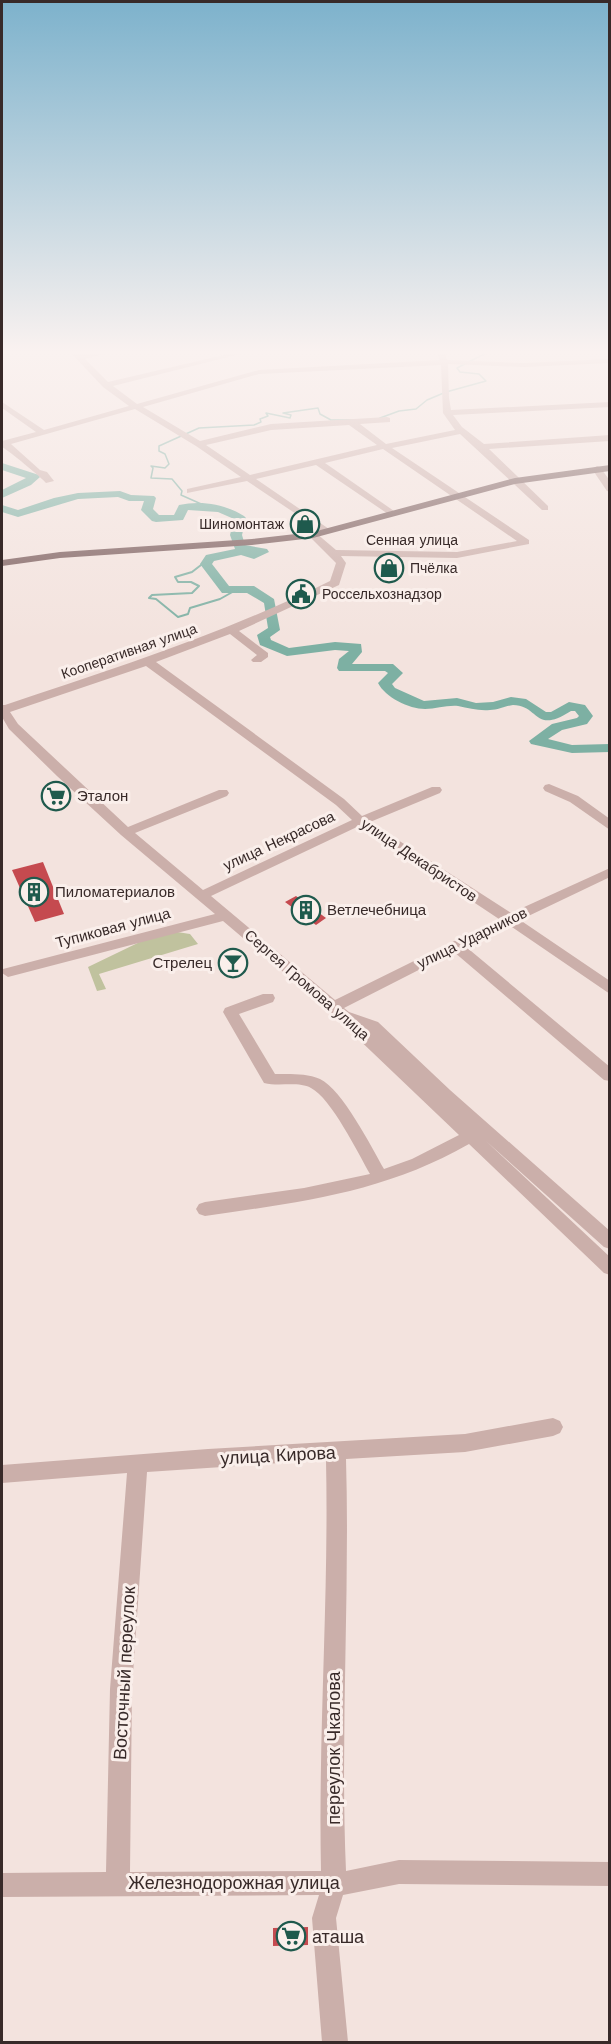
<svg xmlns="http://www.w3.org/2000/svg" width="611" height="2044" viewBox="0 0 611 2044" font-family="'Work Sans',sans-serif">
<rect width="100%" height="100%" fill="#f3e3de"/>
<polygon fill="#c0c29e" points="177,932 190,934 198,944 99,974 106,989 97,991 88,967 146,939"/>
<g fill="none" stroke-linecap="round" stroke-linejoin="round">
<g stroke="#7db0a3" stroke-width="1.5">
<polyline points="380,418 399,411 416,409 427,400 446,392 486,381 479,374 460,372 457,368 484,354"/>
<polyline points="208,507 181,495 182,491 172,479 151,478 153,468 151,466 165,468 169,464 165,454 159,451 159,446 199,428 254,425 261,422 260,419 268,416 266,413 290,418 291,415 283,413 318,408 320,414 331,420 355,420"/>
</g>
<polyline stroke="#7db0a3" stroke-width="2" points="210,558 192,572 175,577 178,582 191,582 199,586 192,593 152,595 149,598 156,599 178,617 188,614 190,608 220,599 236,590"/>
<g fill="#7db0a3" fill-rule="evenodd">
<polygon points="2,463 39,475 40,477 31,485 2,498 2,490 26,478 2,470"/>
<path d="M120 491 131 495 154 496 156 498 153 509 159 515H174L179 505C201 500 225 504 244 516L246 518 242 535 245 545 267 549 269 552 254 559 241 555 214 561 212 564 229 586H254L274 599 280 630 270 637 271 640 289 648 335 642 361 644 362 652 352 664H393L403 673 392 684 395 688 424 701 457 698 476 703 493 702 511 697 526 699 546 712H551L569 702 585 705 593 716 587 724 562 730 548 739 572 745 610 744V752L572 753 531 744 529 741 552 724 577 718 579 716 575 711H571C534 735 539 705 513 705 505 706 498 710 490 710 478 711 469 708 458 706 447 705 436 709 425 709 409 709 385 697 378 683L388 673 385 671H339L337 668 339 659 349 651 335 650 287 656 260 645 257 635 268 628 264 603 247 593H222L200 564 206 555 235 549 230 535 234 519 218 512 188 510 183 520 156 522 152 521 141 510 144 501H129L118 497 78 499 18 517 2 512V505L18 510 54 498 78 493Z"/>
</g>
</g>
<g fill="#c54a4f">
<polygon points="43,862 64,914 35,922 12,870"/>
<polygon points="296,896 326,918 316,925 285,902"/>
<polygon points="308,1927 308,1945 273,1946 273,1928"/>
</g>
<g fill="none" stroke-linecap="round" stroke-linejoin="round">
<g fill="#cbafaa" fill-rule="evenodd">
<path d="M72 354H104L85 359 108 382 228 354H240L113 386 137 404 259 370 440 360 437 354H445L447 360 524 363 610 359V363L524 367 448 364 449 398 451 410 610 402V407L453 415 462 427 484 444 610 435V441L489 449 548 506V510H542L460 434 392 448 529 540V544L457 558 341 556 346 563 339 585 239 631 268 653V657L261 662H253L251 660 257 655 230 634 156 662 344 799 362 816 432 787H440L442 790 440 793 370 822 511 913 610 868V877L520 920 610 981V994L509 925 465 946 610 1067V1081L604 1080 454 952 344 1008 349 1012 378 1022 450 1090 610 1231V1249L604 1247 486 1141 610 1257V1275L604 1273 469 1144C383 1193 301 1202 205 1216L199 1214 196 1209 199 1204 205 1202 304 1188 370 1174C358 1153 331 1098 311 1088 298 1081 279 1087 264 1083L223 1012 225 1008 263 994H273L275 998 273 1002 239 1014 275 1074C290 1074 306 1073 320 1079 342 1089 372 1148 384 1169L412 1159 459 1135 329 1011 223 921 8 977 2 973 3 969 215 914 121 835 57 776 9 729 2 717V705H5C116 668 225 633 330 581L336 563 310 537V533H316L336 550 457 552 517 541 383 449 325 463 394 511 396 513 391 516 316 465 256 479 329 529 331 531 326 534 247 481 187 493V489L241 477 196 446 135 409 11 444 40 470 47 472 54 481 46 483C42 478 7 449 2 447V441L36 432 2 408V402L44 430 129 406 103 387ZM441 365 443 413 455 430 386 444 360 424 390 422V418L387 417 271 424 200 441 143 407 259 374ZM349 425 377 445 250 475 206 445 271 430ZM146 666 336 805 352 820 203 890 135 833 227 796 229 793 227 790H219L128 827 18 724 10 712ZM359 826 499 919 335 1000 211 896Z"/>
<polygon points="597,466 600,467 610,481 610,492 607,491 592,469"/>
<polygon points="549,784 578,796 610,819 610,830 570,802 545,791 543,788 545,785"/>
<path d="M553 1418 560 1421 563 1427 560 1433 553 1436 465 1452 346 1459C350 1596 340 1733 346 1871L399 1860 610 1862V1886L399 1884 343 1895 336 1918 348 2042H322L312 1918 319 1895 2 1897V1873L106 1872 110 1689 127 1473 2 1483V1465L208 1449 465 1434ZM326 1460C329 1597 318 1734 321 1871L130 1872 132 1689 147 1472Z"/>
</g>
<polygon fill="#7a5c5b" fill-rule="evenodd" points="610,465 610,471 515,484 313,538 252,545 60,558 2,566 2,560 60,552 252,539 313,532 515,478"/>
</g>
<linearGradient id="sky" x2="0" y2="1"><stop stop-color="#7db2cc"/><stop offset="0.55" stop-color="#faf2f0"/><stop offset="1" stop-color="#faf2f0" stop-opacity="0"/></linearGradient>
<rect width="611" height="640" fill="url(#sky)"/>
<defs>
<g id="shop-ring" transform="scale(1.5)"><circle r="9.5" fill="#faefeb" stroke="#1f5a4d" stroke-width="1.5"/><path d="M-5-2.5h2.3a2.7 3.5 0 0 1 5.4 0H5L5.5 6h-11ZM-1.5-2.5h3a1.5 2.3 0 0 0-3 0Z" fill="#1f5a4d"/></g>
<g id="civic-ring" transform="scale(1.5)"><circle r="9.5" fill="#faefeb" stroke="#1f5a4d" stroke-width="1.5"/><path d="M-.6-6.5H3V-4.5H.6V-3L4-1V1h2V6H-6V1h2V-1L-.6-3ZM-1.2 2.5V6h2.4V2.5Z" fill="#1f5a4d"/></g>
<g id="supermarket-ring" transform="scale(1.5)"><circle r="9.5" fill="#faefeb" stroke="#1f5a4d" stroke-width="1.5"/><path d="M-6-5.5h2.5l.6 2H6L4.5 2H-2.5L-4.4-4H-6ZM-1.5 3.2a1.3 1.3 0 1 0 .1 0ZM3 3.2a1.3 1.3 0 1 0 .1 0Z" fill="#1f5a4d"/></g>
<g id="building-ring" transform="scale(1.5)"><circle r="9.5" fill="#faefeb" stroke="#1f5a4d" stroke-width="1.5"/><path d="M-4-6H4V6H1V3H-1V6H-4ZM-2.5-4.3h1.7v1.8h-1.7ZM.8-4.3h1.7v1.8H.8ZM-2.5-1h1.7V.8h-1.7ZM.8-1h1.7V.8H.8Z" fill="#1f5a4d"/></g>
<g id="bar-ring" transform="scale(1.5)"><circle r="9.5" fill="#faefeb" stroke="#1f5a4d" stroke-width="1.5"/><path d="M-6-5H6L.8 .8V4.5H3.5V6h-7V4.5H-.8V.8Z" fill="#1f5a4d"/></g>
</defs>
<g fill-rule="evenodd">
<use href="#shop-ring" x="305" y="524"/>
<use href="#shop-ring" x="389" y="568"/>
<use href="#civic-ring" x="301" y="594"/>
<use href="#supermarket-ring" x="56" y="796"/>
<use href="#building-ring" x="34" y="892"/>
<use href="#building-ring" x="306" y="910"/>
<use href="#bar-ring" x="233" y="963"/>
<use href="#supermarket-ring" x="291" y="1936"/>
</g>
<g text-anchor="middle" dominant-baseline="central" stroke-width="6" stroke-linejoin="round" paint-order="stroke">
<g font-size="14" fill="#382a29" stroke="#faefeb" text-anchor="start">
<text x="284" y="524" text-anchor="end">Шиномонтаж</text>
<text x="410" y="568">Пчёлка</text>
<text x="322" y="594">Россельхознадзор</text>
</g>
<g font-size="14" fill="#382a29" stroke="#faefeb">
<text x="412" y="540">Сенная улица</text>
<text transform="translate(129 651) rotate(-19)">Кооперативная улица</text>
</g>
<g font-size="15" fill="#382a29" stroke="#faefeb" text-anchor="start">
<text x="77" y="796">Эталон</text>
<text x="55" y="892">Пиломатериалов</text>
<text x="327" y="910">Ветлечебница</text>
<text x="212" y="963" text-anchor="end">Стрелец</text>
</g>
<g font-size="15" fill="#382a29" stroke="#faefeb">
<text transform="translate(279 841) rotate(-25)">улица Некрасова</text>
<text transform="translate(419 860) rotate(34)">улица Декабристов</text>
<text transform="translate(113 928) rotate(-15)">Тупиковая улица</text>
<text transform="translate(472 938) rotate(-26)">улица Ударников</text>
<text transform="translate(307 985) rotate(41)">Сергея Громова улица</text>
</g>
<g font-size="18" fill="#382a29" stroke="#faefeb">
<text transform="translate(278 1455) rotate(-3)">улица Кирова</text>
<text transform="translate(124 1673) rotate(-87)">Восточный переулок</text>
<text transform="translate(333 1748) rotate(-90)">переулок Чкалова</text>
<text x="234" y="1882">Железнодорожная улица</text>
</g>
<g font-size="18" fill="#382a29" stroke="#faefeb" text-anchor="start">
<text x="312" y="1936">аташа</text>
</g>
</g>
<rect width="611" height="2044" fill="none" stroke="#382a29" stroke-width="6"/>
</svg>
